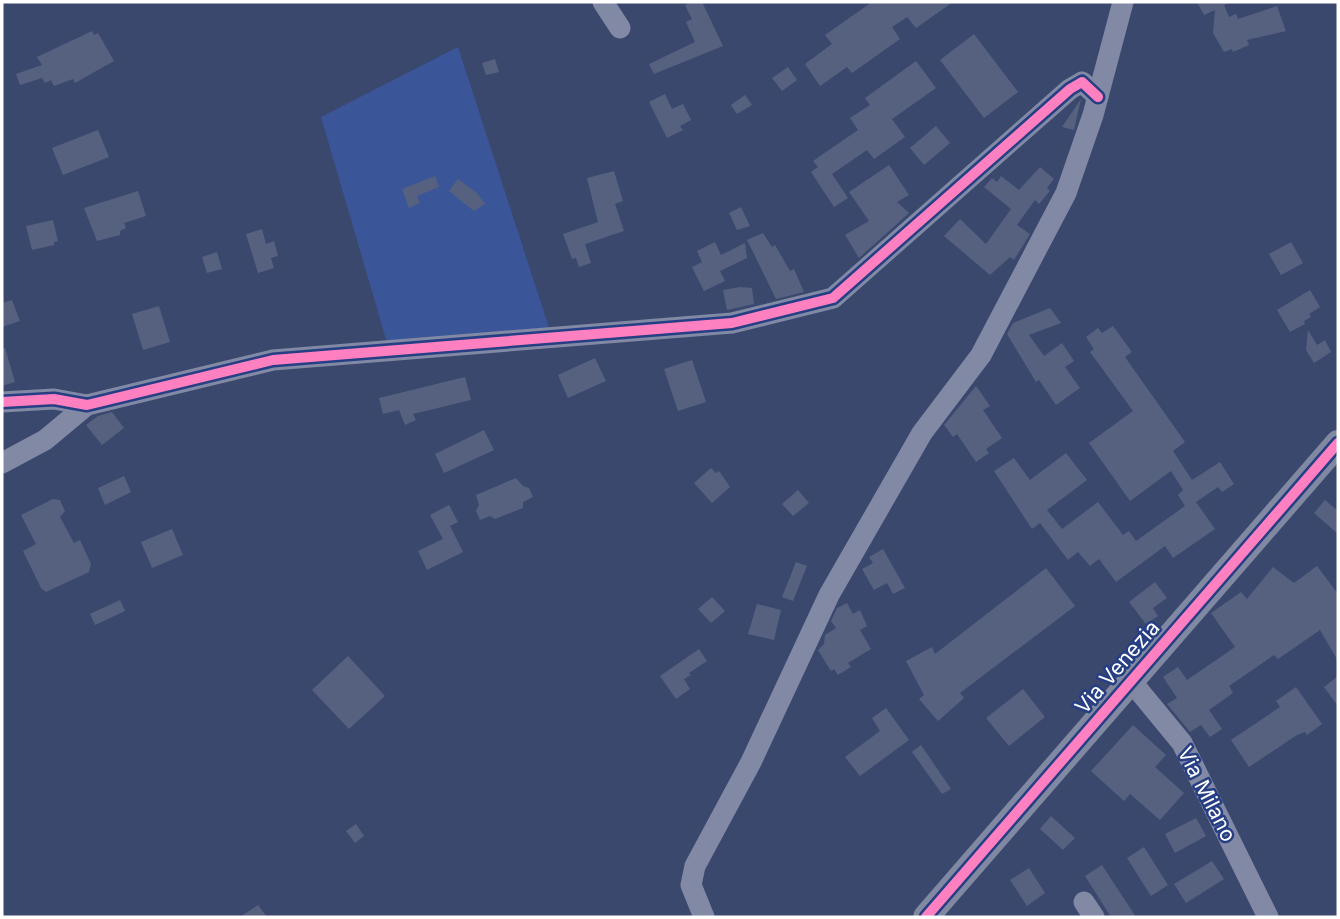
<svg xmlns="http://www.w3.org/2000/svg" width="1340" height="919" viewBox="0 0 1340 919" font-family="Inter,sans-serif">
<rect width="100%" height="100%" fill="#3b486e"/>
<polygon fill="#3b5599" points="458,47 551,334 388,346 321,117"/>
<g fill="#56617f">
<polygon points="692,2 702,2 723,46 654,74 649,64 695,42 686,22 692,19 685,5"/>
<polygon points="872,2 953,2 916,28 907,17 892,27 900,39 852,73 847,67 820,86 805,64 832,44 825,35"/>
<polygon points="1197,2 1231,2 1224,5 1229,17 1236,14 1238,19 1277,6 1286,31 1247,40 1249,45 1233,52 1232,49 1224,52 1213,33 1215,10 1204,15"/>
<polygon points="92,31 94,35 98,33 114,61 75,83 73,79 54,86 51,80 45,83 42,78 20,85 16,74 42,65 37,57"/>
<polygon points="974,34 1018,92 984,118 940,60"/>
<polygon points="495,59 499,72 486,75 482,63"/>
<polygon points="916,61 936,88 892,119 905,137 874,159 867,150 832,174 848,198 834,207 811,172 818,167 813,161 858,130 850,118 870,105 865,98"/>
<polygon points="788,67 797,80 782,91 772,78"/>
<polygon points="665,94 672,109 683,104 691,120 680,126 683,130 667,138 649,102"/>
<polygon points="745,95 752,105 737,114 731,105"/>
<polygon points="1081,99 1074,130 1062,127"/>
<polygon points="936,126 950,143 924,165 910,148"/>
<polygon points="98,130 109,157 63,175 52,148"/>
<polygon points="889,165 909,195 897,202 909,213 859,258 845,235 869,221 849,192"/>
<polygon points="1040,167 1054,179 1047,188 1050,191 1039,204 1035,200 1017,225 1030,234 1014,260 1010,257 990,275 944,236 960,219 986,244 1011,209 984,187 992,178 997,182 1001,176 1019,190"/>
<polygon points="614,171 623,201 615,204 624,231 585,244 591,263 579,267 576,258 572,259 563,234 598,222 587,178"/>
<polygon points="435,176 439,187 417,196 420,203 409,208 402,189"/>
<polygon points="458,179 477,193 485,204 474,211 449,191"/>
<polygon points="138,191 146,216 124,223 126,228 120,231 120,235 97,241 84,208"/>
<polygon points="741,207 750,226 737,230 729,213"/>
<polygon points="53,220 58,241 54,242 54,245 32,250 26,226"/>
<polygon points="262,229 266,244 274,241 278,256 271,258 274,268 258,273 246,234"/>
<polygon points="763,233 772,247 775,245 790,271 794,269 804,292 776,299 747,240"/>
<polygon points="715,242 721,255 745,243 747,258 720,271 725,281 704,291 692,267 702,262 697,251"/>
<polygon points="1291,242 1303,263 1281,275 1269,254"/>
<polygon points="217,252 222,269 207,273 202,257"/>
<polygon points="740,287 752,288 754,304 727,310 723,290"/>
<polygon points="1310,290 1320,307 1309,314 1311,317 1304,321 1305,324 1290,332 1277,310"/>
<polygon points="12,300 20,321 2,327 2,303"/>
<polygon points="159,306 170,342 143,350 132,314"/>
<polygon points="1050,308 1061,323 1029,335 1044,356 1062,343 1074,361 1065,367 1080,388 1056,405 1039,380 1036,382 1007,334 1013,323"/>
<polygon points="1113,326 1132,352 1125,357 1185,442 1173,451 1192,480 1220,462 1234,484 1222,492 1218,487 1196,502 1215,529 1173,558 1165,546 1116,582 1099,559 1090,566 1078,552 1068,560 1040,523 1032,529 994,471 1014,458 1030,480 1066,453 1087,480 1047,510 1062,529 1098,502 1123,535 1129,531 1136,541 1185,506 1178,495 1183,490 1171,471 1130,501 1089,443 1133,411 1090,352 1094,349 1086,337 1098,328 1102,333"/>
<polygon points="1308,330 1317,345 1325,340 1331,352 1314,363 1306,350"/>
<polygon points="2,348 5,348 15,382 2,386"/>
<polygon points="595,358 606,381 568,398 558,375"/>
<polygon points="692,360 706,402 678,411 664,369"/>
<polygon points="465,377 471,400 413,414 416,420 405,425 399,410 383,414 379,398"/>
<polygon points="976,386 990,406 983,410 1002,438 986,449 989,453 976,462 957,434 953,437 944,425"/>
<polygon points="112,412 124,428 102,445 86,425 98,416"/>
<polygon points="484,430 494,450 444,473 435,454"/>
<polygon points="711,468 716,473 719,471 730,487 712,503 694,483"/>
<polygon points="124,476 131,492 105,505 98,488"/>
<polygon points="516,478 523,486 529,488 533,497 523,502 523,508 495,519 490,516 480,520 476,511 479,505 476,495"/>
<polygon points="798,490 809,503 793,516 782,504"/>
<polygon points="53,499 60,500 65,511 60,517 74,543 80,540 91,564 89,572 46,592 41,588 23,551 36,544 21,515"/>
<polygon points="1325,500 1338,511 1338,534 1314,513"/>
<polygon points="449,505 458,522 450,526 463,552 427,570 418,551 443,539 430,515"/>
<polygon points="172,529 183,555 152,568 141,542"/>
<polygon points="883,549 905,588 893,594 887,583 874,590 862,569 873,563 869,557"/>
<polygon points="796,562 807,566 793,601 782,597"/>
<polygon points="1317,566 1338,594 1338,661 1320,630 1278,659 1274,655 1229,686 1233,693 1209,710 1222,729 1210,737 1201,725 1190,732 1167,704 1177,698 1163,677 1178,667 1187,680 1235,647 1211,613 1241,592 1247,599 1273,567 1294,583"/>
<polygon points="1046,568 1075,606 960,693 964,698 938,721 919,699 924,695 906,661 932,647 935,654"/>
<polygon points="1155,582 1167,598 1153,608 1158,616 1146,624 1129,602"/>
<polygon points="712,597 725,611 711,623 698,609"/>
<polygon points="120,600 125,611 95,625 90,614"/>
<polygon points="847,603 853,614 860,610 867,626 860,630 871,649 848,663 851,667 838,675 834,669 831,671 818,650 824,644 825,635 836,628 831,621 837,608"/>
<polygon points="757,604 781,610 774,640 748,634"/>
<polygon points="699,649 707,661 689,673 691,675 684,679 690,689 676,699 660,676"/>
<polygon points="348,656 385,696 349,729 312,690"/>
<polygon points="1338,676 1338,706 1324,687"/>
<polygon points="1296,687 1322,724 1307,735 1305,732 1297,735 1249,767 1231,740 1280,707 1276,701"/>
<polygon points="1023,689 1045,717 1009,746 986,718"/>
<polygon points="886,708 909,740 860,776 845,757 880,731 872,718"/>
<polygon points="1133,725 1166,755 1155,767 1184,793 1160,820 1130,794 1124,801 1091,771"/>
<polygon points="921,745 951,789 942,794 912,752"/>
<polygon points="1051,816 1075,838 1063,850 1040,829"/>
<polygon points="1196,818 1206,836 1175,853 1165,834"/>
<polygon points="356,824 364,836 355,843 346,831"/>
<polygon points="1144,847 1168,885 1151,896 1127,858"/>
<polygon points="1212,861 1224,879 1186,903 1174,884"/>
<polygon points="1102,865 1136,917 1111,917 1085,876"/>
<polygon points="1029,868 1045,893 1027,906 1010,880"/>
<polygon points="258,905 267,917 240,917"/>
</g>
<g fill="none" stroke-linecap="round" stroke-linejoin="round">
<g stroke="#8189a4" stroke-width="21">
<polyline points="603,2 620,28"/>
<polyline points="2,402 54,399 87,405 273,360 732,323 833,298 1070,89 1082,82 1098,97"/>
<polyline points="2,463 45,440 87,405"/>
<polyline points="1131,681 1182,743 1268,917"/>
<polyline points="1084,902 1094,917"/>
<polyline points="704,917 691,885 695,866 751,762 829,595 922,433 981,355 1066,193 1093,115 1123,2"/>
</g>
<polyline stroke="#8089a1" stroke-width="26" points="926,917 1338,443"/>
<g stroke="#263e83" stroke-width="15">
<g id="cycleway">
<polyline points="2,402 54,399 87,405 273,360 732,323 833,298 1070,89 1082,82 1098,97"/>
<polyline points="926,917 1338,443"/>
</g>
</g>
<use href="#cycleway" stroke="#ff80c0" stroke-width="10"/>
</g>
<g text-anchor="middle" dominant-baseline="central" stroke-width="5" stroke-linejoin="round" paint-order="stroke">
<g font-size="21" fill="#fff" stroke="#263e83">
<text transform="translate(1117 667) rotate(-49)">Via Venezia</text>
<text transform="translate(1207 794) rotate(63)">Via Milano</text>
</g>
</g>
<rect width="1340" height="919" fill="none" stroke="#ffffff" stroke-width="7"/>
</svg>
